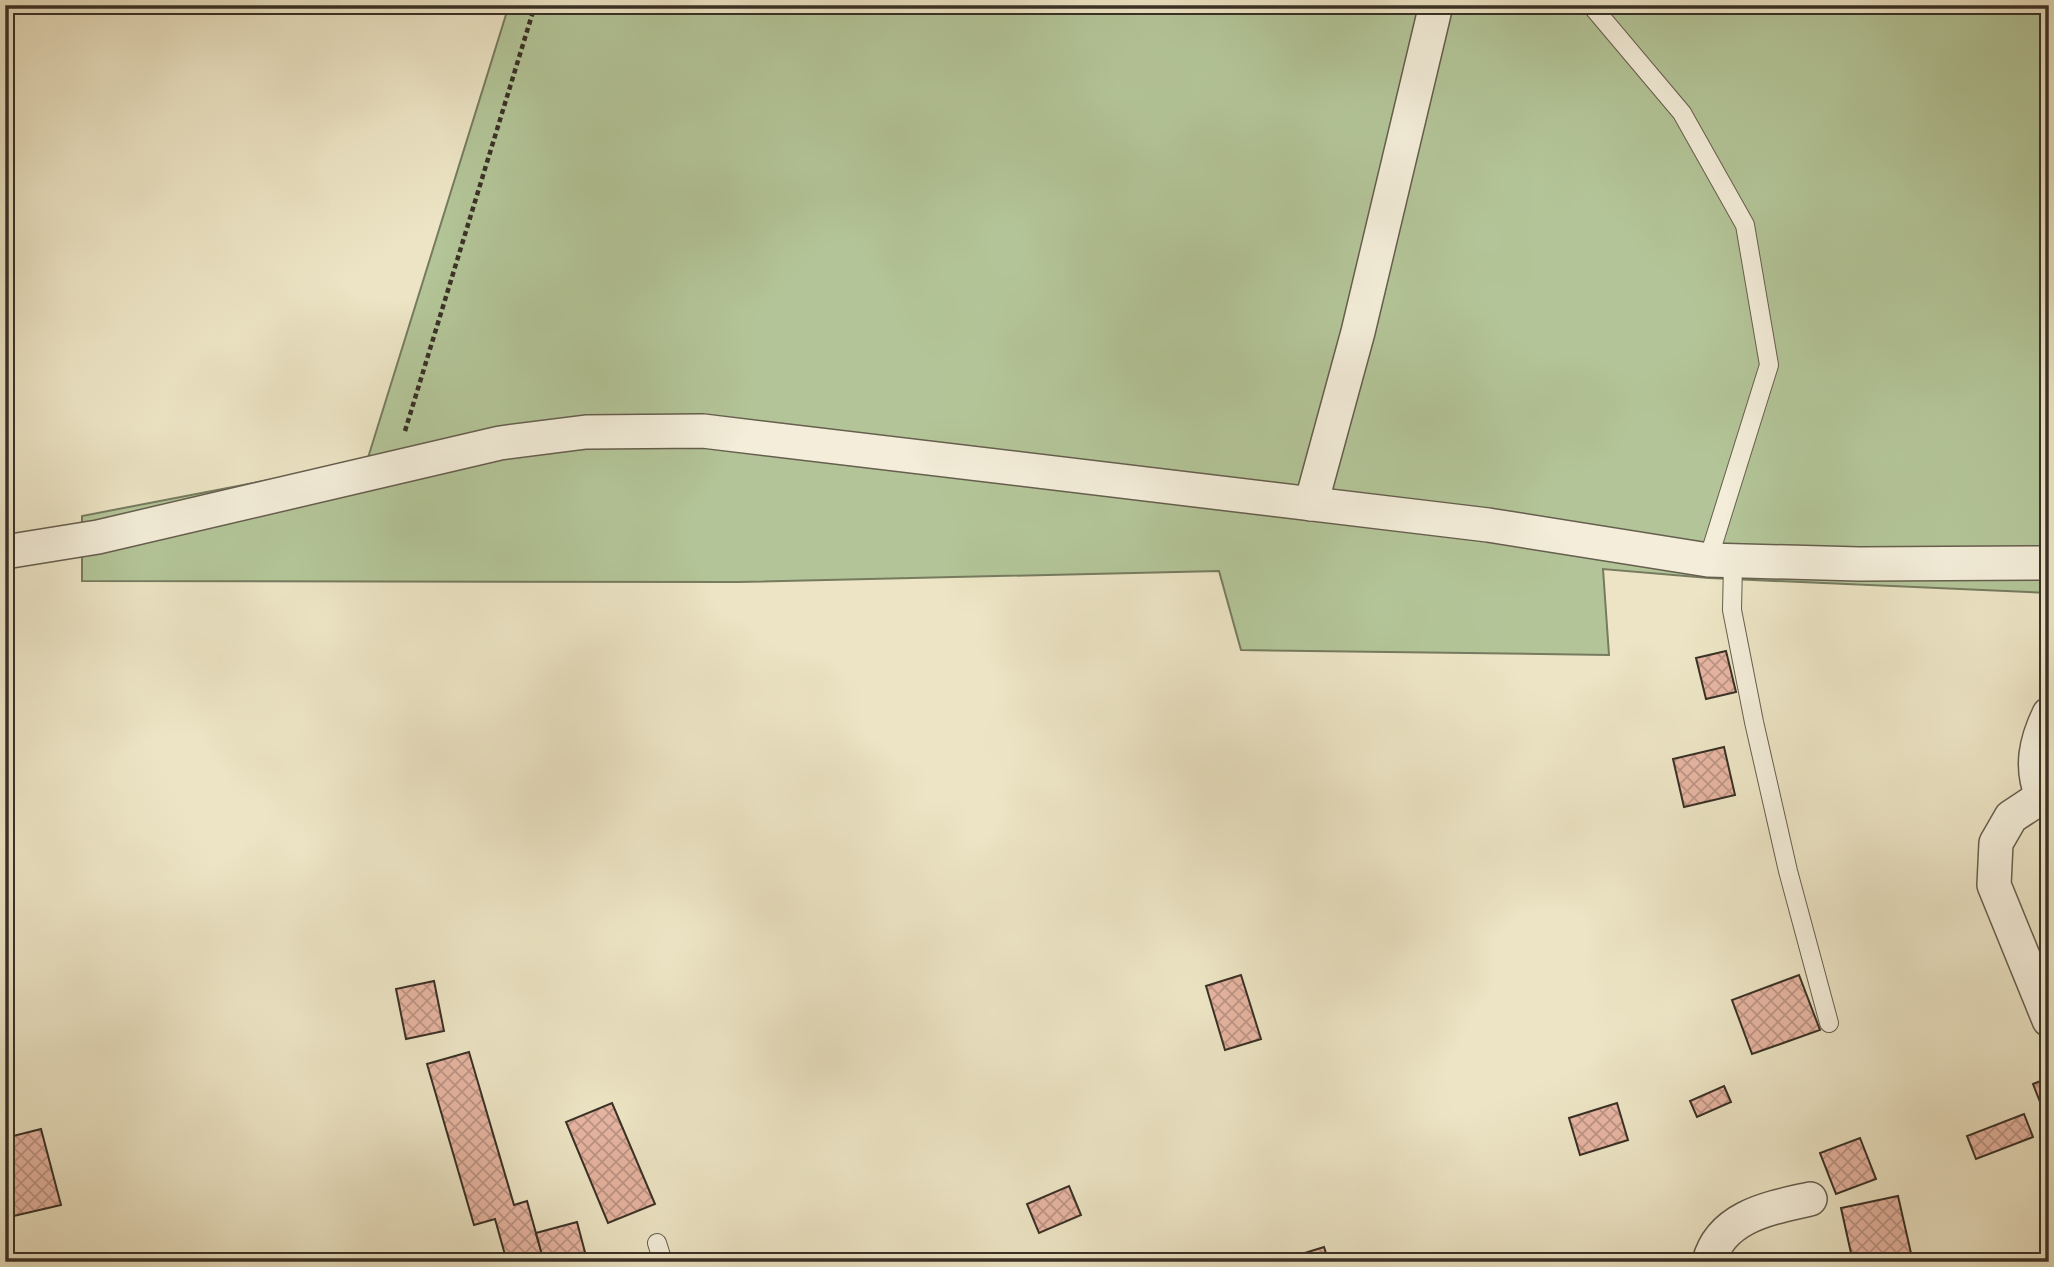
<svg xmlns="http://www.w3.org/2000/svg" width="2054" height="1267" viewBox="0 0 2054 1267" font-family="'EB Garamond',serif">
<defs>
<pattern id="building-cross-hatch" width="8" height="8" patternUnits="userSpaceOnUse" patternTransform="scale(1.75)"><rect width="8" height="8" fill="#e7b5a2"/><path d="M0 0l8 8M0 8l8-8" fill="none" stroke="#bc9484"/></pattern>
</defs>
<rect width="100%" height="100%" fill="#ece4c4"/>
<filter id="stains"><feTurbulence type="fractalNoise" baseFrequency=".00286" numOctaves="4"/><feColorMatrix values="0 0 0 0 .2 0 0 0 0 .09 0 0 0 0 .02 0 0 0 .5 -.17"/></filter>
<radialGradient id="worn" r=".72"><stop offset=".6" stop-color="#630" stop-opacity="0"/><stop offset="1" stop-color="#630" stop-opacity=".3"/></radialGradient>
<polygon fill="#b3c598" stroke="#767b5f" stroke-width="2" points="509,5 2049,5 2049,593 1709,578 1603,569 1609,655 1241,650 1219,571 737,582 82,581 82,516 367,461"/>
<g fill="url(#building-cross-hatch)" stroke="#393126" stroke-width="2">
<polygon points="1726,651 1736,692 1706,699 1696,658"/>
<polygon points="1724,747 1735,795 1684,807 1673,759"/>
<polygon points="1241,975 1261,1039 1225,1050 1206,986"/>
<polygon points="1799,975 1820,1030 1752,1054 1732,1000"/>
<polygon points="434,981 444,1031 406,1039 396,989"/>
<polygon points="469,1052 514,1205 527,1201 544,1262 507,1262 495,1219 474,1225 427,1064"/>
<polygon points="2043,1080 2049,1095 2049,1104 2042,1107 2033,1084"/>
<polygon points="1724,1086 1731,1102 1697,1117 1690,1101"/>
<polygon points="612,1103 655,1204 608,1223 566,1122"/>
<polygon points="1617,1103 1628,1140 1580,1155 1569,1118"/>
<polygon points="2024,1114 2033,1137 1976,1159 1967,1136"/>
<polygon points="41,1129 61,1205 5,1218 5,1138"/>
<polygon points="1860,1138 1876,1179 1836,1194 1820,1153"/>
<polygon points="1069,1186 1081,1215 1039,1233 1027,1204"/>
<polygon points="1898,1196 1913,1262 1853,1262 1841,1208"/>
<polygon points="577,1222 586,1256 567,1262 544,1262 536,1233"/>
<polygon points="1324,1247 1329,1262 1296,1262 1295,1256"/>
</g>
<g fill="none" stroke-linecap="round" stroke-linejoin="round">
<g stroke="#665e4e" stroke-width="20">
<g id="lane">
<polyline points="1591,5 1682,113 1745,225 1769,365 1708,560"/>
<polyline points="1733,563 1732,610 1754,722 1788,871 1829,1023"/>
<polyline points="657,1243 663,1262"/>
</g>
</g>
<g stroke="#665e4e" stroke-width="36">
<g id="street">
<polyline points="1311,504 1358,332 1436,5"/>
<polyline points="5,552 98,537 500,443 586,432 703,431 1488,525 1708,560 1859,564 2049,563"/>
<polyline points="2049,792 2011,817 1996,843 1994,885 2049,1020"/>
<path d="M2042 796C2030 767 2036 741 2049 714"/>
<path d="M1709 1262C1721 1216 1770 1208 1810 1199"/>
</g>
</g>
<polyline stroke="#393126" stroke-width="4.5" stroke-dasharray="5 3.5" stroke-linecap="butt" points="405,431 535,5"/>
<use href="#lane" stroke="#f3edd9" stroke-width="18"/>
<use href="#street" stroke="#f3edd9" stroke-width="33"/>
</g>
<rect width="2054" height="1267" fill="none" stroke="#ece4c4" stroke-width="28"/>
<rect x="7" y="7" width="2040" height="1253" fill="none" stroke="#393126" stroke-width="3.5"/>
<rect x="14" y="14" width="2026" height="1239" fill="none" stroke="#393126" stroke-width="2"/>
<rect width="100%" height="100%" filter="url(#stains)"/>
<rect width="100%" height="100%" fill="url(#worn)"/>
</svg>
